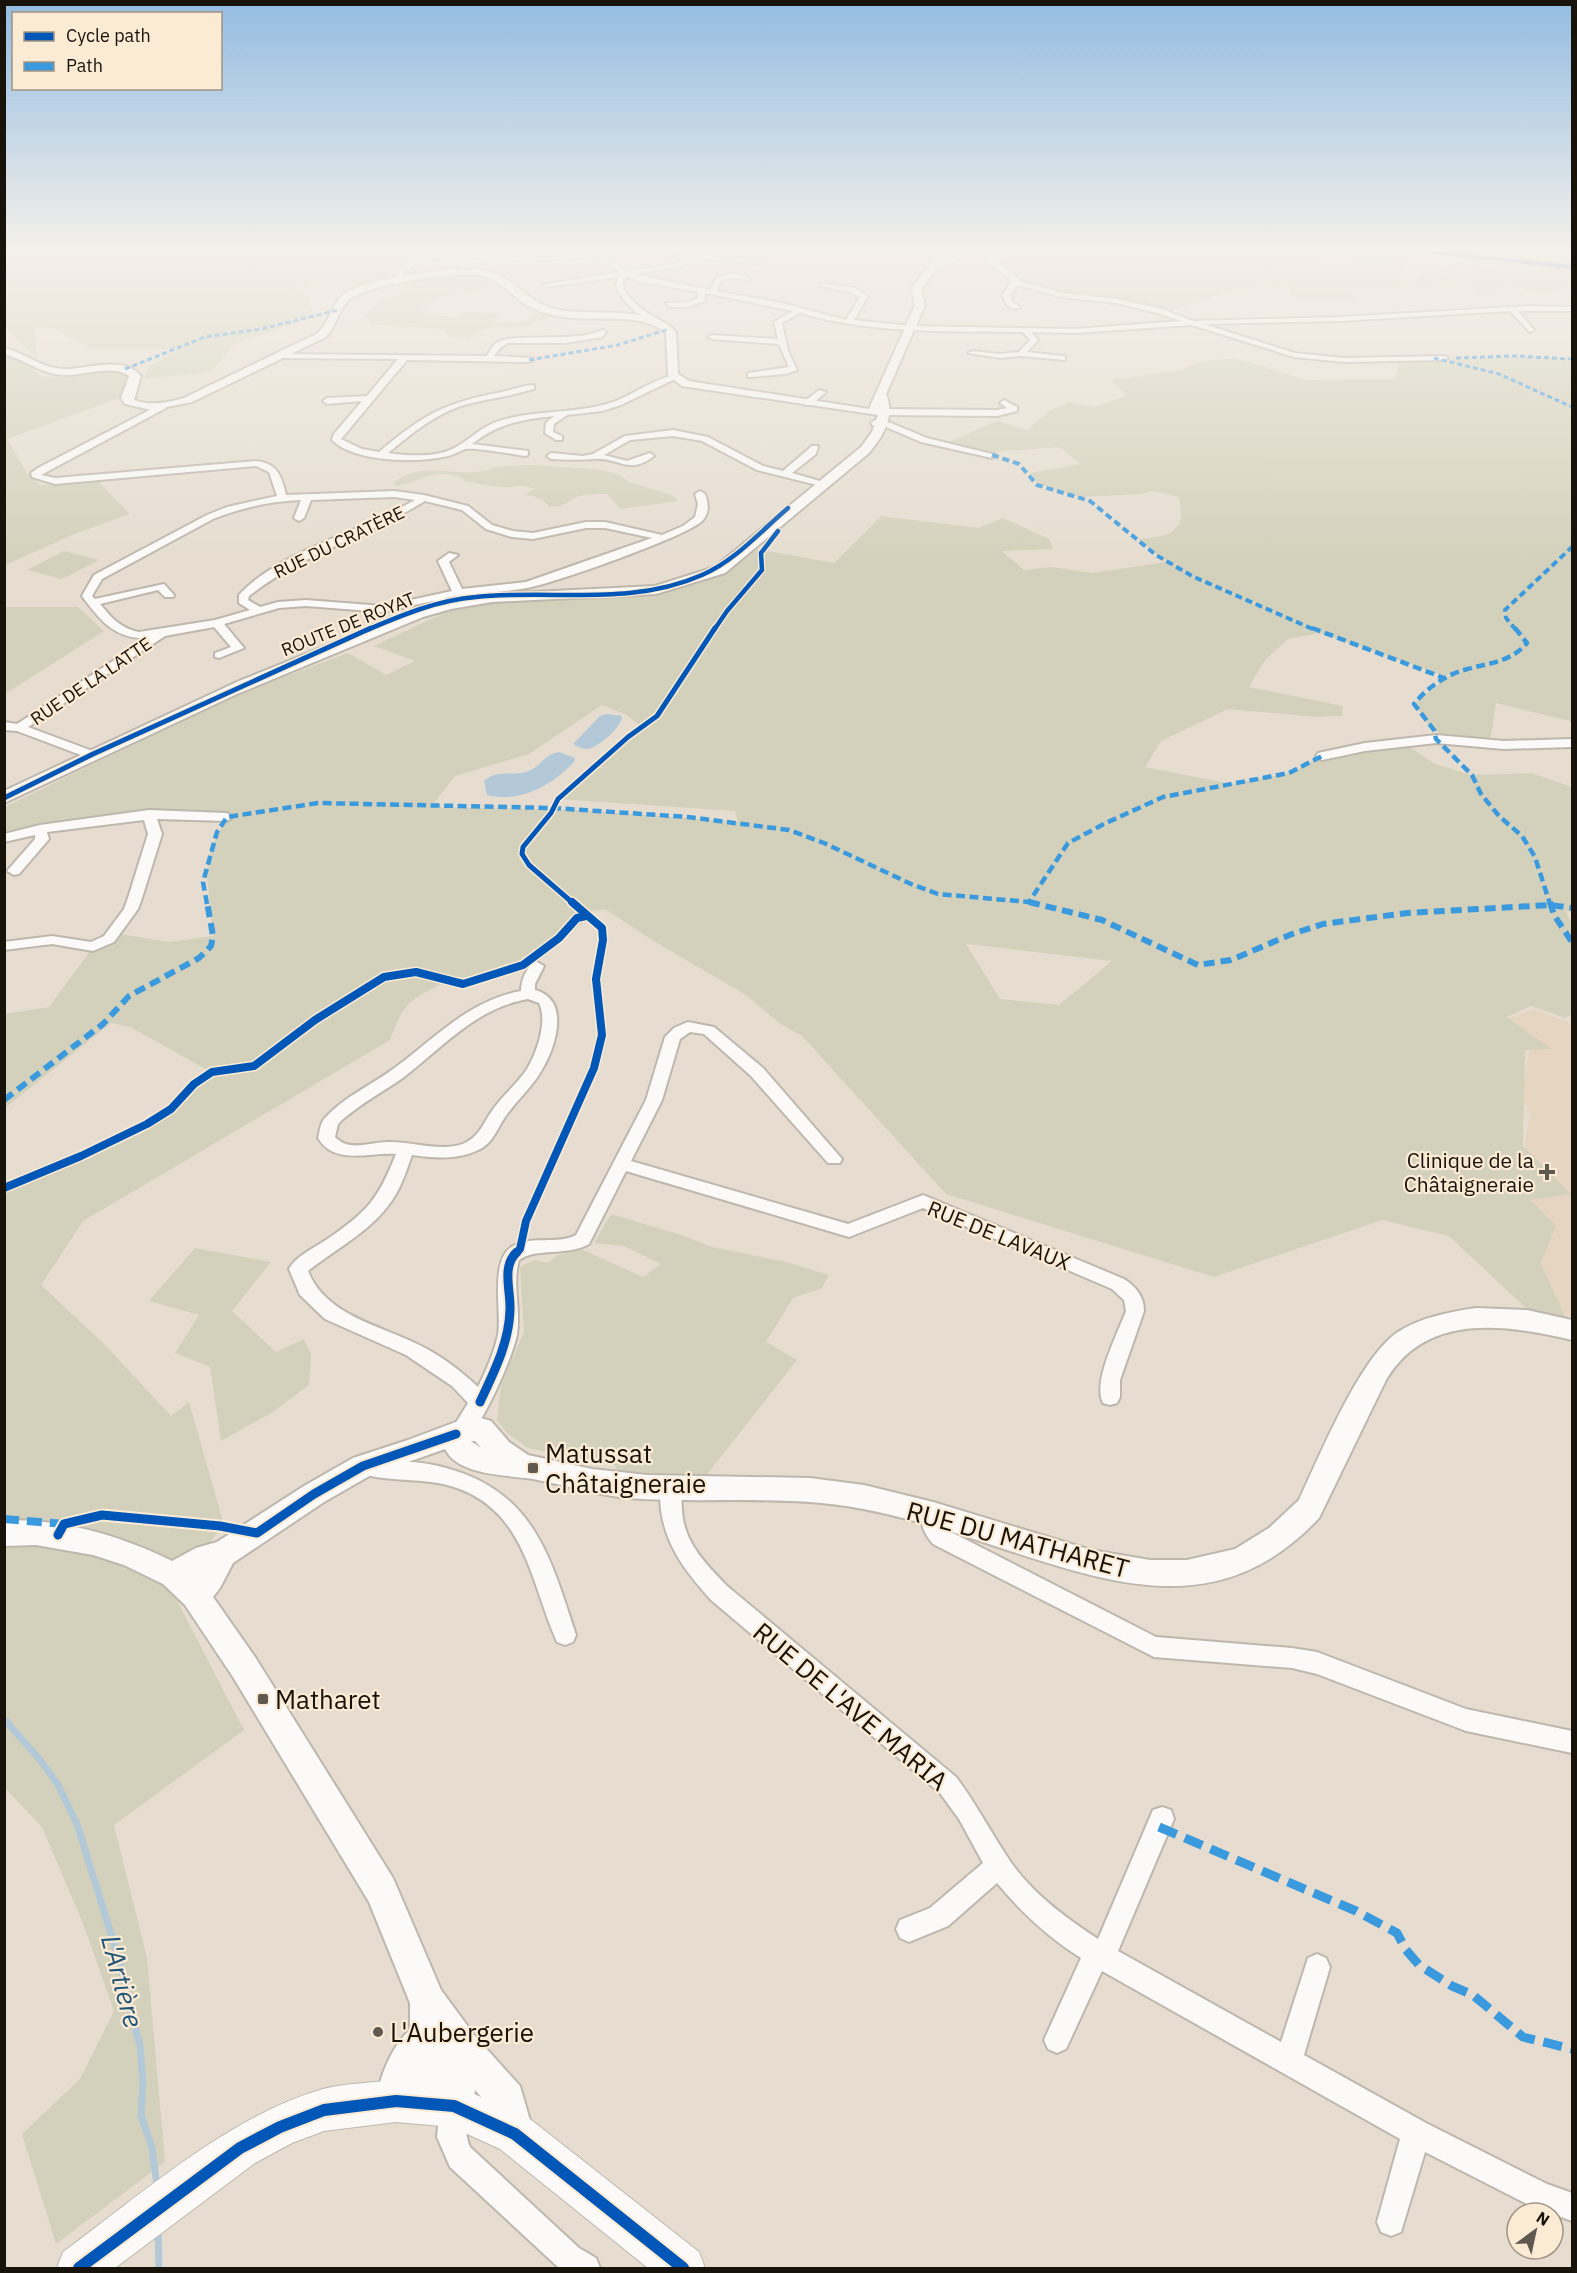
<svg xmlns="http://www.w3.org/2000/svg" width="1577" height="2273" viewBox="0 0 1577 2273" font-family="'IBM Plex Sans',sans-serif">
<rect width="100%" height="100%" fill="#e6ddd0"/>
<polygon fill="#e6d6c1" points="1534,1009 1570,1023 1572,1022 1572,1317 1560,1311 1511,1234 1530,1111 1522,1099 1529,1050 1510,1018"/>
<g fill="#d3d1bb" fill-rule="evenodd">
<polygon points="4,248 397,248 405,260 408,261 392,279 356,289 327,282 290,290 306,292 314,317 234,344 211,372 144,379 150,366 181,349 92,349 55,329 35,327 36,357 5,327"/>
<path d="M736 248H861C836 256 821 265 797 248L741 254Z"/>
<path d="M981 248H1231L1336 258 1406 261 1398 279H1416L1426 273 1445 276 1455 272 1445 269 1456 262 1531 275 1553 266 1572 268V282C1553 299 1534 293 1511 285L1486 297 1458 283 1429 287 1351 289 1359 301 1297 302 1285 287 1253 288 1229 292 1165 312 1068 295 1022 282 1013 278Z"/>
<path d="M459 273C473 274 491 272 498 288L438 297 422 308 423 314 456 317 465 312 500 313 499 317 491 322 523 323 538 310 551 316 527 327 485 328 469 339 447 335 446 330 371 324 364 316 382 300 396 297 402 289 396 286 432 277Z"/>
<polygon points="5,354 20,358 41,377 118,371 128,377 119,398 7,439 27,473 40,485 99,482 130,514 72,535 5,565"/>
<path d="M1527 357 1572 359V724L1570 721 1496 703 1490 743 1436 739 1439 733 1427 723 1414 704 1454 672 1445 676 1320 633 1288 639 1265 660 1249 687 1343 706 1342 716 1315 717 1228 709 1161 741 1145 767 1231 784 1289 773 1322 756 1404 743 1435 764 1472 775 1531 773 1572 787V911H1566L1572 925V1014L1565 1018 1531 1006 1507 1017 1551 1049 1525 1050 1523 1146 1571 1194 1531 1200 1556 1226 1541 1263 1565 1317 1526 1308 1449 1236 1382 1220 1214 1277 946 1194 802 1036 779 1023 746 995 652 940 605 909 592 911 585 921 522 969 451 987 441 984C407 1001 403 1005 390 1040L83 1221 41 1285 104 1344 171 1416 189 1402 224 1525 171 1589 244 1730 114 1825 147 1958 165 2162 56 2244 22 2134 80 2079 114 2011 84 1926 42 1827 5 1788V1192L147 1124 171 1109 194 1084 211 1072 130 1027 111 1023 5 1108V1014L49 1007 93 947 114 933 170 942 213 936 207 875 211 848 227 817 182 813 5 838V807L226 699 348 653 386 675 415 661 374 646 461 605 659 593 704 582 756 549 834 563 881 516 978 528 1003 518 1049 539 1053 549 1002 551 1024 570 1051 567 1093 573 1166 562 1138 539C1167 537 1189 533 1178 497L1154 491 1141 494 1079 497 1038 484 1030 473 1080 464 1060 447 990 452 948 442 997 421 1028 430 1050 410 1069 402 1096 407 1127 395 1110 380 1181 370 1200 362 1235 358 1306 380 1396 379 1399 360ZM602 705 627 715 643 728 628 737 592 767H610L590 769 558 799 735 811 738 822 581 810 431 807 455 776 529 754ZM966 944H967L1112 961 1059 1005 1000 999Z"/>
<path d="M534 465 594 469 619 474 629 482 672 495 678 501 621 509 607 494C598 494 585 494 577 497 564 503 566 506 550 507L541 499 525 494 535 489C516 483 518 488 502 487 489 486 476 483 464 481L461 477C427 468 424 482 396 486L393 483C424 460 450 477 483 471 488 471 492 468 496 467 509 465 522 466 534 465Z"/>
<polygon points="64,551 99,560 62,579 27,570"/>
<polygon points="5,607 78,607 104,631 5,694"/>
<polygon points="611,1214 684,1236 712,1247 786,1262 829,1275 822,1288 793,1298 766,1342 797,1360 705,1477 615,1472 616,1466 528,1448 507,1433 497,1420 501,1385 524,1332 520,1267 535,1260 548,1263 558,1255 581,1249 643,1277 661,1264 624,1246 594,1243"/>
<polygon points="195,1248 271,1262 232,1311 276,1352 304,1339 311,1354 309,1385 273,1412 221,1441 210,1367 175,1353 199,1315 149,1301"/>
</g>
<g fill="#b4c9d8">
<path d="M607 714 622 716C623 726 597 749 587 749 582 749 577 746 573 744L600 716Z"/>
<path d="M559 752 575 758 574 762C551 786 521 803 487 795L484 781C497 769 511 776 526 772 540 768 544 754 559 752Z"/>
</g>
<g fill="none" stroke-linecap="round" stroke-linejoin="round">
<g stroke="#b4c9d8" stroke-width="7">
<polyline points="4,1719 41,1761 58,1785 77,1824 120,1963 126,1996 140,2045 143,2083 141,2115 152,2148 157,2186"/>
<polyline points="158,2230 159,2268"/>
</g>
<g stroke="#beb7ad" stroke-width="4">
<g id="street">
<path d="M617 248H626L614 253 599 255 628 271 676 264 694 255 760 260 758 263 695 259 680 267 634 274 710 290 717 277 732 274 748 277 750 280 732 278 722 280 716 291 782 303 846 320 860 297 850 292 820 286 824 284 855 288 868 296 854 320 911 326 1075 329 1182 321 1157 313 1116 303 1061 297 1017 285 1010 295 1012 301 1020 307 1013 309 1006 304 1002 295 1012 281 995 267 976 248H983L1021 282 1062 293 1116 299 1162 309 1193 321 1340 317 1531 306 1572 307V311H1518L1534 330 1530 332 1510 311 1340 321 1204 324 1295 353 1344 358 1444 356 1448 358 1444 360 1344 362 1294 357 1192 325 1075 333 1031 332 1038 340 1027 352 1062 356H1065V360L1021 356 1000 358 968 353 972 351 1000 354 1019 352 1030 340 1023 332C948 331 872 334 800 313L782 323 788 351 797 370 785 374 751 377H748V373L789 367 779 344 712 339 708 337 712 335 778 339 774 322 793 311 705 293V301L686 307H669L666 303C678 302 688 304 698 298V292L637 281 628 277 623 280C622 299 648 314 663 322L664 324 660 326C644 320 619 301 616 284L619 277 546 287 542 285 620 272 591 256 529 261 445 255 416 263 404 273 398 284 392 283C399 274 401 266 413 259 443 243 480 253 512 256 539 259 592 257 617 248Z"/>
<path d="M690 248C684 255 667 256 659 252Z"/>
<path d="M961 248H967C959 259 944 271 930 271V269L947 260Z"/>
<polygon points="1392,248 1572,265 1572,269 1453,258"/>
<polygon points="1539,248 1548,248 1572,257 1572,261"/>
<path d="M602 330 606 332 602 337 565 343H508L500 348 494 356 532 358 533 360 529 362 407 360 341 439 362 449 379 452C424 414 444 403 502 392 512 390 524 385 534 385V389L526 391C504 398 480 399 458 407 431 417 410 435 388 453 409 456 438 458 456 447 471 439 482 426 499 421 533 410 569 414 603 405 629 399 649 380 675 375L679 377 621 405 602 411 567 415 554 424 553 432 562 436V440H556L545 433 546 423 554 416C523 419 497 424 472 444L528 451V455L525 456C513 454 474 447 465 449 458 452 451 456 443 457 413 463 355 462 332 440L334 434 362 401 327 404 323 401 327 398 367 396 398 359 279 358 275 356 279 354 487 356C489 352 492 347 495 344 511 331 574 344 602 330Z"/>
<polygon points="819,390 826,392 811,405 805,405 805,401"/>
<polygon points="1004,400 1017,407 1017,411 997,416 884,415 880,412 884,409 997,410 1007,408 1000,403"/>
<path d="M163 403 166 404V408L41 475 55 478 256 461C277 463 282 476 286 495L394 491 424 495 468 506 492 525 513 531 533 533 586 522H605L662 535 683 526 695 517 698 504 695 494 700 491 705 494C708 503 710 511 703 520 691 535 552 584 527 588 500 593 472 593 445 598L454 605 449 608 433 601 383 612 306 606 279 608 224 624 244 648 219 658 215 657V653L231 647 214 627 165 636 28 727 98 753 100 756 94 760 17 731 4 730V722L17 724 148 638C115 640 100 620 82 596L94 575 207 515 227 507 277 496 269 472 256 466 55 484 32 477 31 473 38 468ZM394 497 415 500C364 530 276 553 239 595V603L250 610 215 620 139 632C120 628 112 618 100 604L158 590 165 597H173L174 595 164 584 95 599 92 596 102 579 213 519C241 508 271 501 301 500L294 518 299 521 304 518 311 500ZM425 501 462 510 486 529 512 537 533 539 586 528H605L652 538 526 582 462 589 449 562 458 555 449 553 438 561 452 591 383 606 306 600 278 602 260 607 248 600 249 596C302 554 368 536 425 501Z"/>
<polygon points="875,420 891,423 927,438 996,455 992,458 921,442 886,427 872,425 871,423"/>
<path d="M673 430 708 437 763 466 783 471 812 446H818L816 454 792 473 830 484 825 487 757 470 702 441 673 436 630 440 604 455 627 461 650 453 654 456C628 476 619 457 595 459 580 460 566 460 551 459L547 456 551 453 583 456 593 454 625 436Z"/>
<polygon points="1436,735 1504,741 1572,739 1572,747 1504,749 1436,743 1365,751 1322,760 1316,756 1318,753 1365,743"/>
<polygon points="149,810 227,813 233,817 227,821 157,819 162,834 142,898 138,909 114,942 93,951 52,944 4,950 4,942 52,936 91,942 104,936 124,909 128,898 148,834 144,820 47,832 49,839 19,874 14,875 7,871 35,839 35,835 4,842 4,834 40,825"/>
<path d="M537 962 544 966 535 984V990C572 1000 555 1050 540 1073 531 1088 518 1099 508 1113 497 1127 494 1144 476 1151 456 1160 433 1158 412 1155 407 1169 403 1182 396 1194 376 1229 338 1247 308 1271 325 1315 379 1325 417 1344 439 1354 461 1371 478 1387 486 1371 494 1353 498 1335 502 1312 489 1259 513 1246 533 1235 557 1245 576 1235L646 1100 665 1037 674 1028 683 1024 688 1022 714 1027 763 1068 842 1159 840 1163H828L751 1076 704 1034 690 1032 680 1039 662 1100 631 1161 848 1224 923 1195 1124 1279C1136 1287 1144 1296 1144 1311L1120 1380V1397L1117 1403 1110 1405 1103 1403C1092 1382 1118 1333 1126 1311L1124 1300 1112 1289 923 1208 849 1237 626 1171 589 1244C565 1257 538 1247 519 1260 512 1284 521 1309 517 1334 514 1354 482 1427 467 1437 463 1440 458 1438 454 1437L451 1431 468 1403 452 1386 406 1355 325 1319 300 1295 289 1269C296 1256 314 1248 326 1240 367 1212 378 1200 396 1154 369 1152 335 1166 318 1138 320 1131 320 1122 326 1117 343 1098 369 1086 389 1072 433 1041 466 1001 521 991 521 981 527 964 537 962ZM528 999 539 1003C548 1021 537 1052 527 1069 518 1083 504 1094 494 1108 484 1121 481 1135 465 1143 442 1153 412 1141 387 1142 375 1142 359 1148 346 1144 342 1143 338 1140 335 1137L338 1124 343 1119C362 1103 384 1091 404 1077 444 1046 476 1008 528 999Z"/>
<path d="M364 1457C391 1462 420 1460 446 1468 534 1492 550 1556 576 1635L573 1642 565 1645 557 1642C529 1579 525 1503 443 1484 415 1478 384 1482 357 1472L354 1466 357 1460Z"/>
<path d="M670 1479 677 1482C683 1493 681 1507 683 1519 688 1547 708 1566 727 1586L956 1777C975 1802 989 1829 1006 1855 1028 1890 1064 1917 1098 1939L1153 1810 1162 1807 1171 1810 1174 1819 1118 1951 1281 2042 1308 1958 1317 1954 1326 1958 1330 1967 1304 2055 1426 2123 1547 2184 1572 2193V2221L1531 2206 1425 2152 1401 2232 1391 2236 1381 2232 1377 2222 1400 2139 1102 1971 1066 2049 1057 2053 1048 2049 1044 2040 1081 1958C1048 1937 1022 1913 997 1883L948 1926 909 1942 900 1938 896 1929 900 1920 930 1908 983 1863 959 1819 940 1793 711 1600C687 1573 666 1547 661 1510 660 1500 659 1490 663 1482Z"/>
<path d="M932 1507 939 1510 943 1526 947 1530 1156 1637 1292 1648 1317 1652 1466 1709 1572 1731V1753L1466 1731 1317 1674 1292 1668 1154 1657 933 1544C924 1533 918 1523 925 1510Z"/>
<path d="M454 2093 464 2097C471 2114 462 2130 470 2147L579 2248 596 2258 600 2268H559L450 2167 437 2137 440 2107 444 2097Z"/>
</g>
</g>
<g stroke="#beb7ad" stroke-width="4">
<g id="secondary">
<path d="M943 248H953L921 289 925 305 886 394C895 416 884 435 869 453L725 573 656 594 492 602 451 609 423 617 237 694 4 803V791L239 681 413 611 449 601 492 594 655 586 715 567 861 447 872 432 878 415 682 386 668 375 666 333C640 311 595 322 564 317 550 315 536 311 525 304 512 295 502 283 488 277 468 268 366 285 350 299 338 309 337 326 326 337L192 402 151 410 125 404 121 398 129 376C114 364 84 375 66 375 42 375 26 360 4 354V348C25 353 43 369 65 369 88 369 124 355 141 376L134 400C150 406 168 403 184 398L318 333C330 322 331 305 343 295 362 278 471 262 495 273 523 285 530 307 566 311 598 315 653 306 676 332L678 374 689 381 869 409 915 305 911 289Z"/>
<path d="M1476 1308 1527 1310 1572 1320V1340C1507 1325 1427 1311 1386 1380L1319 1518C1223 1620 1121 1587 1004 1549 944 1529 884 1509 821 1503 757 1497 692 1503 628 1498 595 1495 565 1485 533 1479 508 1475 458 1476 445 1449L371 1475 324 1502 233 1563 220 1588 213 1597 255 1657 393 1878 441 1990 475 2036 520 2086 534 2134 528 2147 515 2153 502 2147 491 2108 475 2090 473 2106 467 2119 454 2125 441 2119 439 2114 425 2121 412 2115 410 2111 409 2114 396 2120 383 2114C381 2110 378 2104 378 2100 377 2079 394 2043 410 2030V2003L369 1902 233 1677 185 1605 163 1584 124 1565 93 1555 36 1545 4 1546V1520C64 1519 119 1535 172 1561L196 1548 217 1542 304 1486 353 1458 408 1440 461 1420 481 1418 491 1421 509 1442 528 1455 592 1469 647 1475 810 1478 864 1485 933 1502 1091 1550 1150 1560H1187L1235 1549 1269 1528 1299 1500C1319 1457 1360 1357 1398 1332 1421 1317 1450 1312 1476 1308ZM471 1441H475L481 1448Z"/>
</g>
</g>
<g stroke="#beb7ad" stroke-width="2">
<path id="primary" d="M396 2080 454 2085 530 2119 699 2252 705 2268H648L500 2149 452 2127 396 2122 324 2131 292 2143 255 2163 115 2268H57L63 2252C141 2195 229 2116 323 2089 346 2083 372 2083 396 2080Z"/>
</g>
<use href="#street" fill="#fbfaf8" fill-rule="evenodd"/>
<use href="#secondary" fill="#fbfaf8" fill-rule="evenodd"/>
<use href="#primary" fill="#fbfaf8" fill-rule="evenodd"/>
<polyline stroke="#c9c6c2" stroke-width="2" stroke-dasharray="4 4" stroke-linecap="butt" points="1408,248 1572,265"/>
<g stroke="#3b9ade" stroke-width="3" stroke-dasharray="5 3" stroke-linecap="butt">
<polyline points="1434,358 1499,374 1572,407"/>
<polyline points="1456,358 1513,356 1572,359"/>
<polyline points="529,360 618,345 669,329"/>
<polyline points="125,369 205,337 261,329 338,310"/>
</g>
<g stroke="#3b9ade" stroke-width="4" stroke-dasharray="7 4" stroke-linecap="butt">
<polyline points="992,455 1019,464 1037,485 1090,501 1156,555 1194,577 1315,630"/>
<polyline points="1516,630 1506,618 1505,610 1572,547"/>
</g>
<g stroke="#3b9ade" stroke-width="4.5" stroke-dasharray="9 4.5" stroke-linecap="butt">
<polyline points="1312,628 1444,678"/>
<path d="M1515 628 1527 643C1510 663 1487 663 1464 670 1444 676 1427 688 1414 704L1434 730 1436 739 1472 775 1481 794 1499 816 1522 836 1535 857 1550 904"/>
<polyline points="1029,902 1036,904"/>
<polyline points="207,904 203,882 217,832 227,817 318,803 553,808 688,817 789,830 824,843 911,884 938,894 1029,902 1068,843 1106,823 1163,797 1289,773 1322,756"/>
</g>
<g stroke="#3b9ade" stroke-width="6" stroke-dasharray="11 6" stroke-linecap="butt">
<polyline points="1029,902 1102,920 1198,965 1231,960 1292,934 1323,924 1407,913 1550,905 1572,908"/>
<polyline points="1550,902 1554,915 1572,942"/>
<polyline points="4,1100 103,1024 129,996 199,958 211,946 213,936 207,902"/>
</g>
<polyline stroke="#3b9ade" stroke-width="8" stroke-dasharray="15 8" stroke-linecap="butt" points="4,1519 64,1524"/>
<polyline stroke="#3b9ade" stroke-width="9" stroke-dasharray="19 9" stroke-linecap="butt" points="1159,1827 1356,1911 1397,1933 1406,1950 1419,1965 1452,1986 1473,1995 1523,2037 1572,2049"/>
<g stroke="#fcebd4" stroke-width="5">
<polyline id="cycleway-far5" points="1395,248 1572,267"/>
</g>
<g stroke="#fcebd4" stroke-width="7">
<g id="cycleway-far4">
<path d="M367 630C402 615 438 600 476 597 552 589 630 607 702 575 735 561 761 531 788 508"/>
<polyline points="714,630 727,611 762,570 761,553 778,531"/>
</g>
</g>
<g stroke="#fcebd4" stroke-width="8">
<g id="cycleway-far3">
<polyline points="4,798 93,754 371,628"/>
<polyline points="574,904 529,865 522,854 523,847 551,813 558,799 628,737 657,716 715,628"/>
</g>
</g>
<g stroke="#fcebd4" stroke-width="11">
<g id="cycleway-far2">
<polyline points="4,1188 81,1156 147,1124 171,1109 194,1084 212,1072 254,1066 315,1020 384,977 416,972 463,984 523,965 559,938 577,918 586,916"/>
<polyline points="515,1254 520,1249 526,1221 594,1068 602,1035 596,979 603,940 602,928 572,902"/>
</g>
</g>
<g stroke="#fcebd4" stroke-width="13">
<g id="cycleway-far1">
<path d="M480 1402C494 1372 509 1343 510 1310 511 1291 501 1266 517 1252"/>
<polyline points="58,1535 64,1524 102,1515 220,1526 257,1533 314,1494 363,1466 456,1434"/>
</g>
</g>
<g stroke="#fcebd4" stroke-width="16">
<polyline id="cycleway" points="79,2268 240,2148 280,2127 324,2110 396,2101 454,2106 515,2134 683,2268"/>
</g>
<use href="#cycleway-far5" stroke="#0057b8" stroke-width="4"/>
<use href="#cycleway-far4" stroke="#0057b8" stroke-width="4.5"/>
<use href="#cycleway-far3" stroke="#0057b8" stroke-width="5"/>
<use href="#cycleway-far2" stroke="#0057b8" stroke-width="8"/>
<use href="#cycleway-far1" stroke="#0057b8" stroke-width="9"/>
<use href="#cycleway" stroke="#0057b8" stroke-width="12"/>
</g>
<linearGradient id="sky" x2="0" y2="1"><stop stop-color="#93bce2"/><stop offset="0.44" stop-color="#f4f0ea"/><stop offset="1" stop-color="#f4f0ea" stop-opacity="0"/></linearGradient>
<rect width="1577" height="566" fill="url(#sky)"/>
<g fill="#5f594f" stroke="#fcebd4" stroke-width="2">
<path d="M1544 1163h6v6h6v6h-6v6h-6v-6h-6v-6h6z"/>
<rect x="527" y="1462" width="12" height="12" rx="3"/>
<rect x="257" y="1693" width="12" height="12" rx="3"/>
<circle cx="378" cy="2032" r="6"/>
</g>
<g text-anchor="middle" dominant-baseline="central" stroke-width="4.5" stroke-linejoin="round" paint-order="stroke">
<g font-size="18" fill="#17120a" stroke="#fcebd4">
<text transform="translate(339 542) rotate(-26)">RUE DU CRATÈRE</text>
<text transform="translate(348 624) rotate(-22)">ROUTE DE ROYAT</text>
<text transform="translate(91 681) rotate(-34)">RUE DE LA LATTE</text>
</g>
<g font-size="21" fill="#17120a" stroke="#fcebd4" text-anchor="end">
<text x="1534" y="1160">Clinique de la<tspan x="1534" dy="24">Châtaigneraie</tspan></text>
</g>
<g font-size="21" fill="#17120a" stroke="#fcebd4">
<text transform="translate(999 1235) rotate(22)">RUE DE LAVAUX</text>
</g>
<g font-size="26" fill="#17120a" stroke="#fcebd4" text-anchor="start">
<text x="545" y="1453">Matussat<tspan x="545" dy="30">Châtaigneraie</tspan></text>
<text x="275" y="1699">Matharet</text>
<text x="390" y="2032">L'Aubergerie</text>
</g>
<g font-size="26" fill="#17120a" stroke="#fcebd4">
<text transform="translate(1018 1539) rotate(15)">RUE DU MATHARET</text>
<text transform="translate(851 1706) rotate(40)">RUE DE L'AVE MARIA</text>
</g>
<g font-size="27" font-style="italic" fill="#1f5579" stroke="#fcebd4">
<text transform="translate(123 1981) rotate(75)">L'Artière</text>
</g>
</g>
<rect width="1577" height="2273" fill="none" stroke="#17120a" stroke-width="12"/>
<rect x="12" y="12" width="210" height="78" fill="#fcebd4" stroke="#a09483" stroke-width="1.5"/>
<rect x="24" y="32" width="30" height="9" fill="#0057b8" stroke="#a09483" stroke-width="1.5"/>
<text x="66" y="42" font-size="18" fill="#17120a">Cycle path</text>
<rect x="24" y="62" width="30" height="9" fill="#3b9ade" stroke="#a09483" stroke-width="1.5"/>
<text x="66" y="72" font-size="18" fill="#17120a">Path</text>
<g transform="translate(1535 2231) rotate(33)"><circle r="28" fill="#fcebd4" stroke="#a09483" stroke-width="1.5"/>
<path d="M0-4.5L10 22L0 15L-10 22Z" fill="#5f594f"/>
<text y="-9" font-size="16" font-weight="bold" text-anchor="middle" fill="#17120a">N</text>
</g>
</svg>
